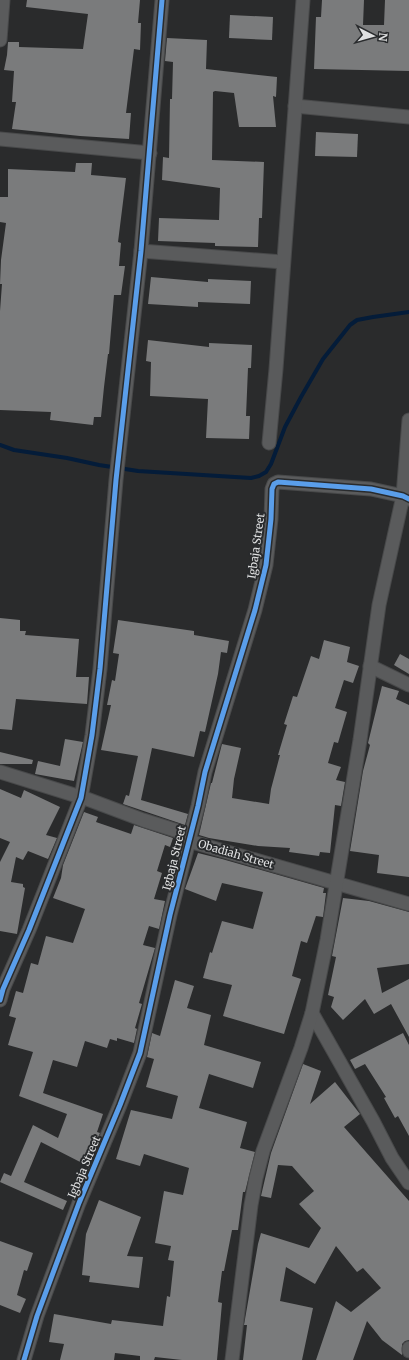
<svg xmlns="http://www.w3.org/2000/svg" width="409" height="1360" viewBox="0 0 409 1360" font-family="Merriweather,serif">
<rect width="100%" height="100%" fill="#2a2b2c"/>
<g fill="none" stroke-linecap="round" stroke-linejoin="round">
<polyline stroke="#041c39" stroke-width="4" points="0,445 14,450 67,458 99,465 138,471 251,478 259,476 266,472 271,464 285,427 301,397 323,359 350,325 357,320 373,317 409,312"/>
</g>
<g fill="#7a7b7c">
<polygon points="27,0 140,0 138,23 141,23 140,50 134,49 126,113 131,113 129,139 80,136 12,129 16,102 12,102 14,71 4,70 7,55 8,42 19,42 19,47 83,49 88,14 26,7"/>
<polygon points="322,0 364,0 363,25 384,25 385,0 409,0 409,71 314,69 316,17 321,17"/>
<polygon points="230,15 273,17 272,40 229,38"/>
<polygon points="167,38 207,40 206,69 277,77 276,97 273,96 276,127 239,127 234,93 215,91 213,92 212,160 264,162 262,218 259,218 258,247 215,246 215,243 158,241 159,218 219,220 220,188 162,180 163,157 169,158 170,99 172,99 173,62 165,61"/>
<polygon points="316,132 358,134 357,157 315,156"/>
<polygon points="76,163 92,163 91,175 126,178 118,242 121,243 119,266 125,266 121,295 114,295 109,354 108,354 104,387 101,417 94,417 93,425 50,420 51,412 0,410 0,311 2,284 0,284 1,260 6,223 0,222 0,197 8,197 8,169 75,172"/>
<polygon points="151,277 208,282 208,279 251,281 250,304 198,302 198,307 148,304"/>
<polygon points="148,340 209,347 209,343 252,345 251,368 248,368 246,416 250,416 249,439 206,438 208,399 150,396 151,362 146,361"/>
<polygon points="0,618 20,620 20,631 26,631 25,635 79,639 76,677 89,677 87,704 16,699 12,730 0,729"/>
<polygon points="118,620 194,631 194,635 229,641 227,653 221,652 218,674 205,732 200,731 194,757 152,748 141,800 188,814 185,825 123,804 126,795 129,796 138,756 101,750 111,705 107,705 112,680 115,681 119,654 113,653"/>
<polygon points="324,640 350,647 347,662 359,666 353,683 344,680 335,708 347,712 338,743 334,742 328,763 341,767 336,780 345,782 341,806 335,805 330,853 320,852 319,856 289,852 290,848 258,846 209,838 199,835 211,783 212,783 222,744 241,748 234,779 232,798 269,804 271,789 280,755 278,755 287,725 284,724 293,696 297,697 311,656 319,659"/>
<polygon points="400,654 409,659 409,674 394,665"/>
<polygon points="382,686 399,691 396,699 409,705 409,877 377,873 379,855 350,851 363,771 370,745 368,743"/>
<polygon points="65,739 83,742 74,781 35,774 38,761 60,766"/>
<polygon points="0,752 33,760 32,764 0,764"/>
<polygon points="0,789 21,798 24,790 60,807 46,835 57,838 48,859 28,851 23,860 16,857 11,882 23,884 23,887 25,888 17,934 0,931 0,862 10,842 0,838"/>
<polygon points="84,812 98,817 96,822 131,834 134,825 173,838 170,847 165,845 157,871 162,873 154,899 165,901 159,929 149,926 143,945 155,948 139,1003 142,1004 135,1028 137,1029 134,1043 117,1038 117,1041 110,1039 107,1048 85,1041 77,1067 53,1060 43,1093 103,1114 97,1132 100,1133 86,1165 41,1142 24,1182 67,1201 63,1210 0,1182 4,1173 11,1176 33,1125 58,1138 67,1114 19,1096 33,1052 8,1045 16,1018 9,1016 16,991 23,993 31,963 38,965 46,936 73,943 85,909 53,898 61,878 63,865"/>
<polygon points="198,853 222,859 324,888 323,893 326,893 323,917 316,916 307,943 301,941 292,976 301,979 284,1034 223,1016 232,985 203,978 210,952 212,953 222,921 253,929 263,892 222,883 216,901 185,889"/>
<polygon points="343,898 369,901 409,912 409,964 377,968 382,993 409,979 409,1037 391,1004 374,1014 365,999 343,1020 331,1007 334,997 328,995 336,957 332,956"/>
<polygon points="175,980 194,986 187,1008 211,1015 204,1045 261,1062 253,1088 209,1074 199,1108 247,1122 240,1148 255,1152 245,1192 243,1192 238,1230 232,1230 224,1271 222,1271 218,1302 222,1303 217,1360 182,1360 155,1357 154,1360 140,1360 140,1356 115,1353 114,1360 60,1360 64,1344 49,1342 54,1314 111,1324 112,1320 163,1326 167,1296 170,1297 174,1261 168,1260 171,1246 155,1243 164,1191 183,1195 189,1168 144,1154 140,1166 116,1159 131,1110 172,1119 178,1096 146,1087 154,1059 147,1057 152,1033 160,1036"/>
<polygon points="403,1033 409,1045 409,1136 398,1116 395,1118 384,1098 386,1097 365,1064 355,1069 350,1060"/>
<polygon points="303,1064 321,1071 310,1104 335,1082 360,1114 344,1127 409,1201 409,1340 405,1341 402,1344 402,1355 382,1340 367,1321 353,1360 316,1360 336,1301 351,1312 381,1288 363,1268 357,1272 336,1246 315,1284 286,1267 280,1301 313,1308 302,1360 243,1360 247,1325 244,1325 258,1244 261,1233 309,1248 321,1228 299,1204 314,1191 292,1166 278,1165 271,1198 261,1196 271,1153"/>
<polygon points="99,1200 141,1217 127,1256 143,1257 139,1288 89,1282 90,1276 82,1275 86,1234"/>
<polygon points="0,1241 33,1253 27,1271 24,1270 17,1295 26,1299 20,1313 0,1305"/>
</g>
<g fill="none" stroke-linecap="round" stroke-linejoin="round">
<g stroke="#48494a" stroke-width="15">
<g id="street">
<polyline points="0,40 3,0"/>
<polyline points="295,106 409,117"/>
<polyline points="0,139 150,153"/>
<polyline points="141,251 283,262"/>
<polyline points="269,443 276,369 303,0"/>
<polyline points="370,666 409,685"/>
<polyline points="0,772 87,799 143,820 181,832 189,841 409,904"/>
<polyline points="0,1000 3,989 29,930 81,798 92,735 100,669 116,480 141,251 162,0"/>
<polyline points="312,1013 373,1121 392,1158 409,1183"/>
<polyline points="409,1348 409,1351"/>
<polyline points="24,1360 37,1316 79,1203 120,1105 140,1053 170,915 198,806 205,772 255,610 266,565 271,519 272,489 274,484 278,482 371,489 403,496 409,499"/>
<polyline points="232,1360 251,1205 256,1178 263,1151 301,1048 312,1013 327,940 360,740 379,605 403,496 409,420"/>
</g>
</g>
<use href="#street" stroke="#5a5b5c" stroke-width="13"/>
<g stroke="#292b2d" stroke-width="8">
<g id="cycleway">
<polyline points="0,1000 3,989 29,930 81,798 92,735 100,669 116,480 141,251 162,0"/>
<polyline points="24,1360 37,1316 79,1203 120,1105 140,1053 170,915 198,806 205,772 255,610 266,565 271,519 272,489 274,484 278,482 371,489 403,496 409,499"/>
</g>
</g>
<use href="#cycleway" stroke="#5a9eea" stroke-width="5"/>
</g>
<g text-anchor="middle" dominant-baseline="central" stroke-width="4" stroke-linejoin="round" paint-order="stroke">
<g font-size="11" fill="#dfe0e1" stroke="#292b2d">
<text transform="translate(256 546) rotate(-82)">Igbaja Street</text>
<text transform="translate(236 854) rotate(16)">Obadiah Street</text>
<text transform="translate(174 858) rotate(-76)">Igbaja Street</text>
<text transform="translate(84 1167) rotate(-67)">Igbaja Street</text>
</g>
</g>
<g transform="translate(373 36) rotate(96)" stroke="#292b2d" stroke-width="3" paint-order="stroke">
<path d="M0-3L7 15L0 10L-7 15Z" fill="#dfe0e1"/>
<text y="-6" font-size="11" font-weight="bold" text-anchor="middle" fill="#dfe0e1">N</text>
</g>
</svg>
